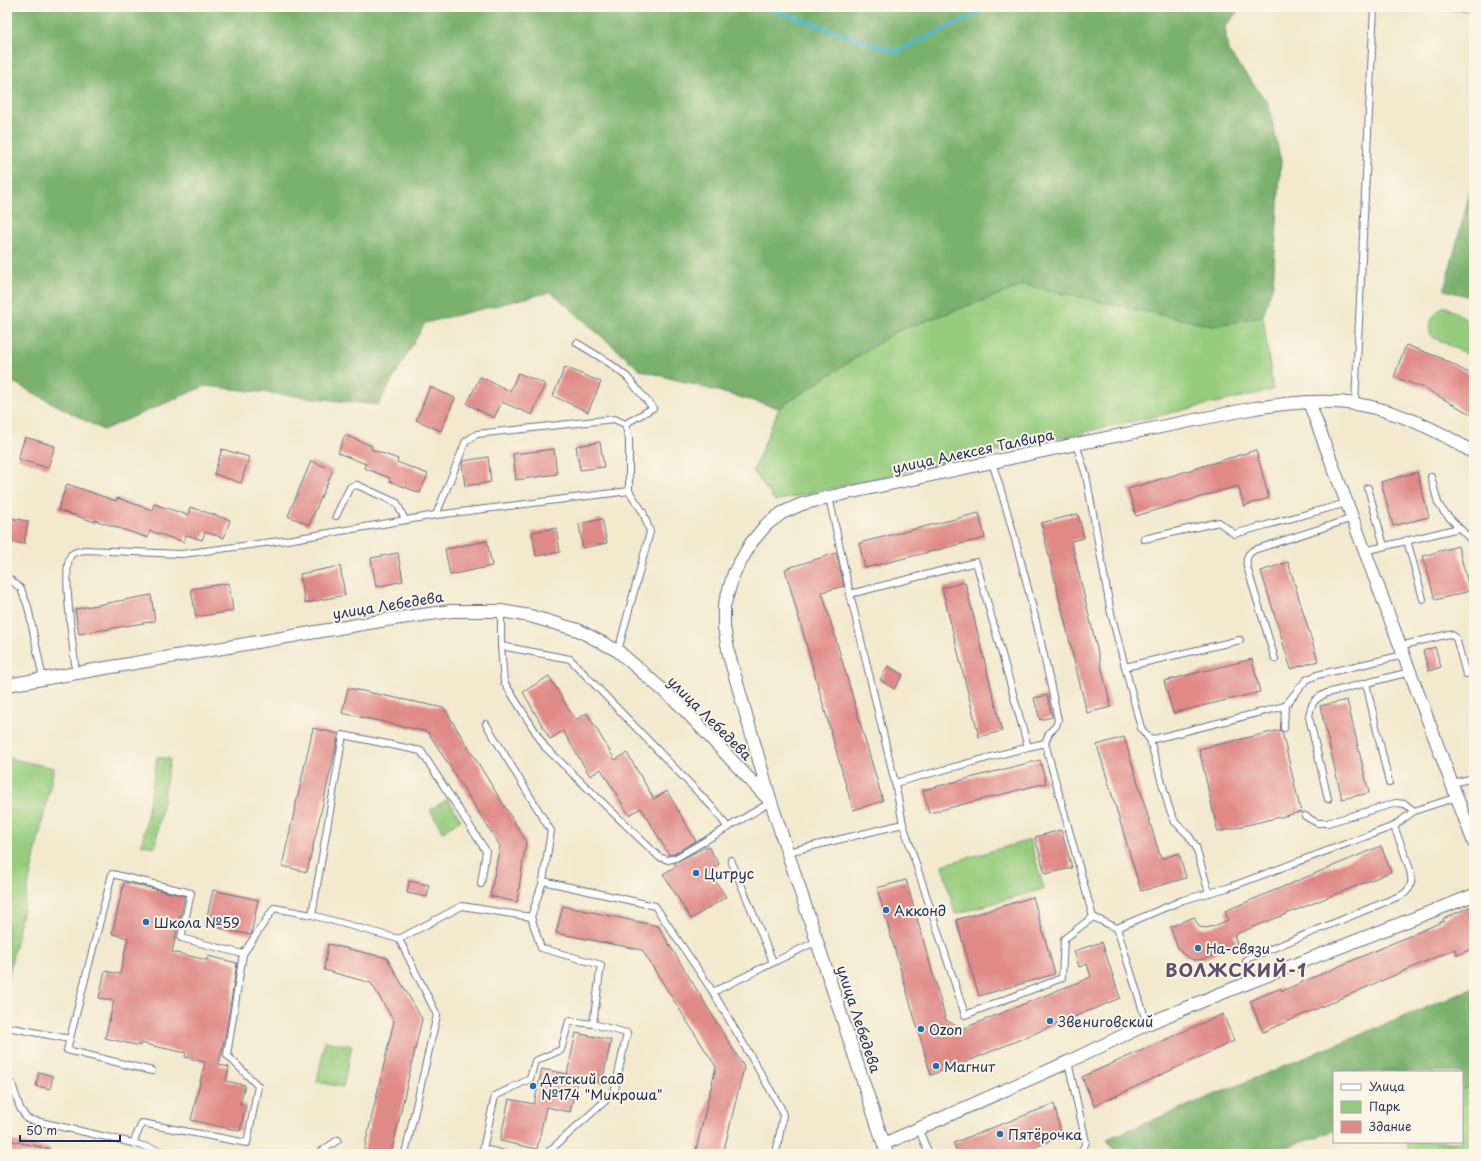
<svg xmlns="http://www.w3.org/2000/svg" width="1481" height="1161" viewBox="0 0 1481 1161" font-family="'Playpen Sans',sans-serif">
<rect width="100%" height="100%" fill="#fcf5e5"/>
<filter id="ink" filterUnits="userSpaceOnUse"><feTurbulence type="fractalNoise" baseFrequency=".025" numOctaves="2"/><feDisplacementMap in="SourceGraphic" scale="8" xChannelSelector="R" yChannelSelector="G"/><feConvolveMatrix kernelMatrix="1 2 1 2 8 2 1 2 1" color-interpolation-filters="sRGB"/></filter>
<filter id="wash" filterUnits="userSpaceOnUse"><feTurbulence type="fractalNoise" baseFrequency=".012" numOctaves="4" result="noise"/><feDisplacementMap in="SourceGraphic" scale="16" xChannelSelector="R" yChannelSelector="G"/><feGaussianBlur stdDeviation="0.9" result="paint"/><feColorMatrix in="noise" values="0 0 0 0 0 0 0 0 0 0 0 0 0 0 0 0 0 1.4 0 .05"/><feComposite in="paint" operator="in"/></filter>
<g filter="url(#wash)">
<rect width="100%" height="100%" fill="#f2e9ce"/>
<g fill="#96cc7d" stroke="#587e6e">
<polygon points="1025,285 1213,326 1263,316 1273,390 775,501 753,471 779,408 895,332"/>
<path d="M1443 307H1446L1474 323V358L1431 336C1426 326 1434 313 1443 307Z"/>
<polygon points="157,757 170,759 155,847 142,845"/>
<polygon points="7,758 54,768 7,983"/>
<polygon points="448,799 461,820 443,832 430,810"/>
<polygon points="1030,840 1044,889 955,914 942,865"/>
<polygon points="325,1041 352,1046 343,1087 317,1082"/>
<polygon points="1470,1086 1474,1098 1474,1154 1410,1154 1406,1142 1462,1142 1462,1089"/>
</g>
<g fill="#78b06c" stroke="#4a7065">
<polygon points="7,7 1241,7 1225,27 1228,51 1268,103 1281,161 1273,284 1263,316 1213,326 1025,285 895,332 779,408 640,370 551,292 425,323 378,405 205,386 103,430 15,383 7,382"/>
<polygon points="1474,178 1474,298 1444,290"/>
<polygon points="1474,988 1474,1098 1470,1087 1462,1089 1462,1072 1334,1072 1334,1131 1275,1151 1275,1154 1116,1154 1107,1139"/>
</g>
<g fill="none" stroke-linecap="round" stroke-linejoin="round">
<g stroke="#4eb5cd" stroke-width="4">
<polyline points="765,7 896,52 992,7"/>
<polyline points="1216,7 1474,9"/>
</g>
</g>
<g id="blocks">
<g fill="#e08a88">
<polygon points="1406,345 1441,358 1474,376 1474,389 1471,395 1474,397 1474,416 1424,388 1394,377"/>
<polygon points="565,367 601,382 588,412 553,396"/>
<polygon points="518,373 545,384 532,415 502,402 494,418 467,404 480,377 510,391"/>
<polygon points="430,387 455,398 441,431 416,420"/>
<polygon points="345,435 372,446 371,449 398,459 397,462 428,474 420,493 389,481 390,478 364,468 366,464 338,453"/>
<polygon points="25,437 55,446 48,468 18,459"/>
<polygon points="600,442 604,467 580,470 576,446"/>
<polygon points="222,449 249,457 241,483 214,474"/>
<polygon points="554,449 557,474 516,480 513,454"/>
<polygon points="1256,450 1269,498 1244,506 1238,486 1136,516 1128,489"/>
<polygon points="488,457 491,482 465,486 462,464 463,461"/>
<polygon points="311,461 333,470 309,525 288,516"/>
<polygon points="1417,472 1429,517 1393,526 1381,482"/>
<polygon points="67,484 116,501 117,498 152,510 154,504 188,515 190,507 230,520 224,538 205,532 202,540 186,535 184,542 150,531 148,538 95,520 95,522 58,510"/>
<polygon points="979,513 985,538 865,568 859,543"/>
<polygon points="1078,514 1084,538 1071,541 1111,707 1087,713 1041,523"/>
<polygon points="9,518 28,521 24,544 7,541"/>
<polygon points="602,519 607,543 583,548 579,524"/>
<polygon points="556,528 560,552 536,556 532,532"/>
<polygon points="487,541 492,566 450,575 445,549"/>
<polygon points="1458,546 1470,591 1435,600 1423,556"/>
<polygon points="398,553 403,581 376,587 371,558"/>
<polygon points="836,553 844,586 822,592 883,801 853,810 785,569"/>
<polygon points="1288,562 1318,661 1291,669 1261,571"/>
<polygon points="340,566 345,595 305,603 300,574"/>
<polygon points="965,582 1002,731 979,737 942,588"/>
<polygon points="229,583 233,611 196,617 191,589"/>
<polygon points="151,595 155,621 79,634 75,609"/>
<polygon points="1435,647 1441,667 1429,671 1423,651"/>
<polygon points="1252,659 1260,692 1173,713 1164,681"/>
<polygon points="888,666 903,675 894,689 880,680"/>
<polygon points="549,676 575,720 587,713 615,760 627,753 654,799 667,791 696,841 674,854 669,855 641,808 629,815 601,769 590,776 563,731 550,739 523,692"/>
<polygon points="348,688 444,708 526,841 517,902 490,896 500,846 428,732 342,713"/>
<polygon points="1047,695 1052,717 1040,720 1034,698"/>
<polygon points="1347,700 1369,793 1342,799 1320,706"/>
<polygon points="313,728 339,734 307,872 282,866"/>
<polygon points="1280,730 1282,732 1301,812 1218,832 1199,749"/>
<polygon points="1124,737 1161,859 1179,853 1186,878 1141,891 1097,745"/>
<polygon points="1040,760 1046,783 929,813 923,790"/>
<polygon points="1061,830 1072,868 1045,874 1035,837"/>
<polygon points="708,846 719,864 709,871 726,897 691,919 663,874 676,866 674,863"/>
<polygon points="1381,846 1391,872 1234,935 1237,944 1204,959 1194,960 1184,955 1178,948 1170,927 1194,917 1199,927 1206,928 1214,926 1228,920 1225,911"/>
<polygon points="906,880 946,1020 962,1029 1091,977 1087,964 1079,967 1074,951 1102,942 1120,998 961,1064 931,1075 877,888"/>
<polygon points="409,881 429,885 427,897 407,893"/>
<polygon points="124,882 185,896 172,952 207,960 208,956 237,963 226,1032 219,1065 229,1067 226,1081 245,1085 240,1104 246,1105 240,1131 191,1120 205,1062 185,1057 186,1053 140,1043 140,1046 105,1038 114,1001 99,998 105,971 120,974 128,938 112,934"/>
<polygon points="213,890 258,900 251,935 205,925"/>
<polygon points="1033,897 1055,974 979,996 956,920"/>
<polygon points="1474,905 1474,948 1457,955 1455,949 1263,1032 1250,1001 1281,988 1282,991 1444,921 1443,919"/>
<polygon points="563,906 658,926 744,1067 723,1154 695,1154 716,1067 642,950 556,933"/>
<polygon points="328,944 387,958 422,1019 391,1154 363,1154 394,1021 371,983 324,970"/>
<polygon points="1223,1014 1234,1041 1094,1106 1082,1077"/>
<polygon points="576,1033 611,1040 602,1083 578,1077 570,1112 546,1107 537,1149 500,1141 509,1099 534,1104 542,1069 567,1074"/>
<polygon points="39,1072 53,1076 50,1089 36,1086"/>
<polygon points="1054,1104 1062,1136 1019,1154 958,1154 953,1143"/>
<polygon points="7,1140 50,1149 50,1154 7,1154"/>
</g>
</g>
</g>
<g filter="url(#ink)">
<use href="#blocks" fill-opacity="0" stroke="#667085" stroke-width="1"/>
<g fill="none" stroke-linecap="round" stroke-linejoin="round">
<g stroke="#667085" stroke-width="8">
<g id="lane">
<polyline points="577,343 608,362 627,377 653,408 625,424"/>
<polyline points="1355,404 1374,7"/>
<polyline points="1076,444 1086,475 1111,613 1125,667 1240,640"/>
<path d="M992 462C1019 546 1040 633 1058 720L1056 726 1049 733 1045 743 1028 747"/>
<polyline points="1431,477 1438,503 1443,511 1471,540 1474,545"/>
<polyline points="1368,488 1384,546"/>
<polyline points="829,497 850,594 895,783 903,824 965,1015 1062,978 1064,939 1093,917 1117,928 1147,1024"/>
<polyline points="436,515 466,441 477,434 614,419 625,424 629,439 629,491 643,512 650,532 618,651"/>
<polyline points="336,516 350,487 357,485 397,503 405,520"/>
<polyline points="1144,539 1219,522 1234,534 1347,503"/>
<polyline points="1407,540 1423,599"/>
<polyline points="1365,551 1459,528"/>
<polyline points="7,578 11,580 21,589 28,607 43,679"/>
<polyline points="850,594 976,562 1028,747 895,783"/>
<polyline points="501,611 501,646 504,682 545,747 659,857 668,860 676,858 771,802"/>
<polyline points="501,646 570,659 716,811 728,828"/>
<polyline points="1400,646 1449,634 1452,635 1456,638 1466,674"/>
<path d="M1275 659 1247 567C1246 558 1247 554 1254 550L1353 518"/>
<polyline points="1125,667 1141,728 1150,740"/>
<path d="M76 672C74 653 61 567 71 555 74 551 81 551 85 550L182 554 287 540 436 515 629 491"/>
<polyline points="1366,683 1389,783"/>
<polyline points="1284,728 1285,706"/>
<polyline points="1045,743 1093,917"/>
<polyline points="1452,783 1474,778"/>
<path d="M1328 799 1309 717C1311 703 1314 699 1327 693L1410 672"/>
<polyline points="1305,816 1317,823 1327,823 1396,803 1405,804 1414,811"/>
<polyline points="788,852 903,824"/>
<polyline points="731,860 773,962"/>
<polyline points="543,881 655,906 713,992 817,941"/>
<polyline points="1209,893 1196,847 1189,836 1175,822 1169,808 1150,740 1285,706 1306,680 1317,675 1404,655"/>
<polyline points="531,917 541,948 601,965 593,1024"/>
<polyline points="1117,928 1183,900 1227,888 1394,826 1414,811 1457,797"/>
<polyline points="399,939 462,906 531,917 543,881 551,831 486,724"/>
<path d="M1251 981 1246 965V961L1249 958 1402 895C1407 892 1410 889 1411 883 1414 872 1398 839 1394 826"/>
<polyline points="713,992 781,1108 783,1115 776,1154"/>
<polyline points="7,1027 70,1039"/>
<polyline points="1068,1062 1086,1142 1082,1151 1076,1154"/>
<polyline points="152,1071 67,1050 112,874 191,893 181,938 243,954"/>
<polyline points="7,1082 12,1084 20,1108 27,1119 133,1143 170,1154"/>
<polyline points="918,1128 929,1154"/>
<polyline points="133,1143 142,1123 247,1143 258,1086 227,1055 243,954 274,908 312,915"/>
<polyline points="317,1154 338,1140"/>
<polyline points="405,1154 437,1015 399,939 312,915 343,735 421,751 486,851 481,884"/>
<polyline points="504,1154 483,1149 495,1096 530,1079 535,1061 561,1050 569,1021 593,1024 627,1033 614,1093 546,1154"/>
</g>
</g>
<g stroke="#667085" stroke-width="14">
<g id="street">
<polyline points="1309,402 1474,843"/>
<polyline points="7,685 386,620 451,611 501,611 530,616 578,630 618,651 680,705 769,800"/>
<polyline points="884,1144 1068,1062 1147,1024 1222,993 1474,895"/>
<path d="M887 1154 771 802 729 655 724 627V606L734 573 751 543 766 525 782 513 802 504 829 497 1076 444 1255 408C1288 403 1323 399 1356 404 1399 411 1438 430 1474 453"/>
</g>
</g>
<use href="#lane" stroke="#fff" stroke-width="6"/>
<use href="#street" stroke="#fff" stroke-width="12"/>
</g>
</g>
<g fill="#1f6fb2" stroke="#fcf5e5" stroke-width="1.5">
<circle cx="696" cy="873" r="4"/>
<circle cx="886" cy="910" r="4"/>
<circle cx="146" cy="922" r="4"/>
<circle cx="1198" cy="948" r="4"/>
<circle cx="1050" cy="1021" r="4"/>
<circle cx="921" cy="1029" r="4"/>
<circle cx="936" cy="1066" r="4"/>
<circle cx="533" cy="1086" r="4"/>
<circle cx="1000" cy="1134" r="4"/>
</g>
<g text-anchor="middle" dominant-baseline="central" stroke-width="4" stroke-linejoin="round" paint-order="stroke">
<g font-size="14" fill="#1b2f5e" stroke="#fcf5e5">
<text transform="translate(973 451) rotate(-12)">улица Алексея Талвира</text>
<text transform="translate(388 605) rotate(-9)">улица Лебедева</text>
<text transform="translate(710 718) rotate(45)">улица Лебедева</text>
<text transform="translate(859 1019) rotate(72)">улица Лебедева</text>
</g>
<g font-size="14" fill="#1b2f5e" stroke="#fcf5e5" text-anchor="start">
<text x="704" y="873">Цитрус</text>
<text x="894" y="910">Акконд</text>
<text x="154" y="922">Школа №59</text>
<text x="1206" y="948">На-связи</text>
<text x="1058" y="1021">Звениговский</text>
<text x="929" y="1029">Ozon</text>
<text x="944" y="1066">Магнит</text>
<text x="541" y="1078">Детский сад<tspan x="541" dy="16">№174 "Микроша"</tspan></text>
<text x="1008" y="1134">Пятёрочка</text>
</g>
<g font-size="18" font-weight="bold" letter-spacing="1" fill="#604f6d" stroke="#fcf5e5">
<text x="1236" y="969">ВОЛЖСКИЙ-1</text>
</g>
</g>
<rect width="1481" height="1161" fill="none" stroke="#fcf5e5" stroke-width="24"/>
<rect x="1333" y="1071" width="130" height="72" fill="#fcf5e5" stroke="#a2a6af"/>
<rect x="1341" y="1084" width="20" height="6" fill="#ffffff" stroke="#a2a6af"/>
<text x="1369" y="1091" font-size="12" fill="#1b2f5e">Улица</text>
<rect x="1341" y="1101" width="20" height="12" fill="#96cc7d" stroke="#a2a6af"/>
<text x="1369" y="1111" font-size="12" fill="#1b2f5e">Парк</text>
<rect x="1341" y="1121" width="20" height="12" fill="#e08a88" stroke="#a2a6af"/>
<text x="1369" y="1131" font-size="12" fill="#1b2f5e">Здание</text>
<path d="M20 1135v6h100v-6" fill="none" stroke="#1b2f5e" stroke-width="2"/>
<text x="26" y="1135" font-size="12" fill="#1b2f5e" stroke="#fcf5e5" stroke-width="3" paint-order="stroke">50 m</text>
</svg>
